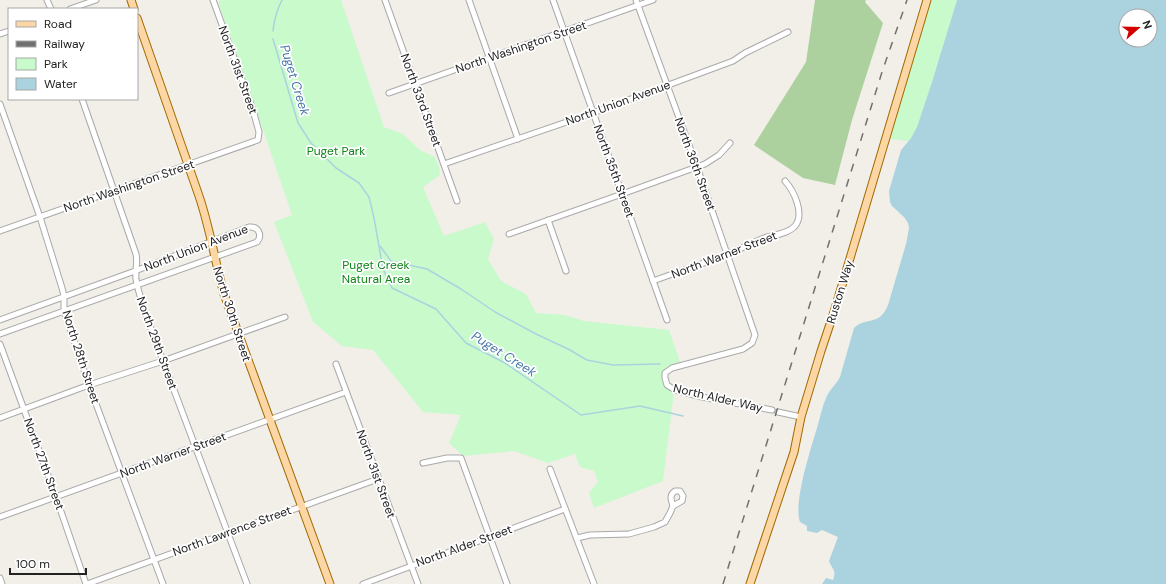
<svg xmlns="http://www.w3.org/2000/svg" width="1166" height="584" viewBox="0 0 1166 584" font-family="'DM Sans',sans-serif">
<rect width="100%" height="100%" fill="#f2efe9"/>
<polygon fill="#add19e" points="815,0 866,0 865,2 883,23 852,120 835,185 803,178 754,145 806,62"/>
<g fill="#c8facc">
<path d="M222 0H341L384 127 403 134 420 150 435 157 439 167 440 175 423 187 444 236 485 222 494 239 488 259 501 281 526 294 536 313 565 315 584 321 669 330 680 362C661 368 654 381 674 392L663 481 594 508 589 493 598 482 594 471 580 467 575 454 548 463 514 451 463 456 449 443 461 415 423 412 373 350 342 346 313 322 274 222 292 215 256 109 218 2Z"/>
<polygon points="931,0 957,0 932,82 917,127 911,138 907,141 890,139 925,17"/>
</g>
<path fill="#aad3df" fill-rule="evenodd" d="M957 0H1166V584H822L826 578 833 580C837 569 832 570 829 561L838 537 822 530 817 533 807 531V526L800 522C793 503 811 448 817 428 820 418 822 407 826 398 829 390 836 385 840 377L854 328C867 316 879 327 888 305L906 244 909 228 908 223 904 217 892 206 890 202 889 191 901 150 911 138 917 127 932 82ZM1126 16H1150V40H1126Z"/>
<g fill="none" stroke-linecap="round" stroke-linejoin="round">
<g stroke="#aad3df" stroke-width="1.5">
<path d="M273 31C274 20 277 10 282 0"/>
<polyline points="273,39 298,123 311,143 336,168 359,183 369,197 374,218 383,269 392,288 436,309 466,343 505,363 581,415 640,406 683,416"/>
<polyline points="380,246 391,261 427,269 461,289 495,312 536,334 568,349 587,360 613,365 660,364"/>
</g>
<g stroke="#a9a9a9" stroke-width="7">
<g id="minor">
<polyline points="47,0 51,9"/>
<polyline points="385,0 457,201"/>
<polyline points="469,0 518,139"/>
<polyline points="553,0 667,320"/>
<polyline points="636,0 697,167 755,335 752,343 743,349 672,368 665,373 665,378 667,385 675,390 702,397 772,410"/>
<polyline points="70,9 96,0"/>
<polyline points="0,34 9,31"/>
<polyline points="389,93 653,0"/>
<path d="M82 99 136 254C138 263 135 269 136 279 138 293 144 307 148 321L247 584"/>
<polyline points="0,104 40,217 62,288 64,296 64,311 89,385 163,584"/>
<polyline points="444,164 593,113 733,61 745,53 788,32"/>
<polyline points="548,220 566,271"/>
<polyline points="0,231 258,140 259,132 253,110 213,0"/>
<polyline points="509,234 622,194 705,164 719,155 730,143"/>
<path d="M653 281C677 272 703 264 728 254 740 249 752 243 764 238 773 235 788 234 795 226 805 214 794 191 785 181"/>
<path d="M0 320 135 271 249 227C258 226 263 235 257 242L0 334"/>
<polyline points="0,344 56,497 86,584"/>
<polyline points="336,364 418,584"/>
<polyline points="778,412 801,417"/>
<polyline points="0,418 89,385 163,361 285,317"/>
<polyline points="423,463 447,458 461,458 507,584"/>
<polyline points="550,469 594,584"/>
<polyline points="0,517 346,392"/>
<path d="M577 538 590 535 629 534 654 527 665 522 670 513 673 506 682 501 683 496 680 491H675C669 495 671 500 673 506"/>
<polyline points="0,578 2,584"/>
<polyline points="87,584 378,479"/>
<polyline points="363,584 565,509"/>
</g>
</g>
<g stroke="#a06b00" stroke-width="9">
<g id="major">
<polyline points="131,0 134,9"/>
<path d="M137 18 199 196C210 228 215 262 224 294L330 584"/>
<polyline points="750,584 794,452 801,417 821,351 834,312 927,0"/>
</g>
</g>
<use href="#minor" stroke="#fff" stroke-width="5"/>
<use href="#major" stroke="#fcd6a4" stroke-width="7"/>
<polyline stroke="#707070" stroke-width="1.5" stroke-dasharray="8 8" stroke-linecap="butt" points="723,584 882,72 907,0"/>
</g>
<g text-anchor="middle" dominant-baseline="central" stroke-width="3.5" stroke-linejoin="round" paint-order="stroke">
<g font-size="12" fill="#222" stroke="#fff">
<text transform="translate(521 47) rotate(-19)">North Washington Street</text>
<text transform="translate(238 70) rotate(70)">North 31st Street</text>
<text transform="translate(421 100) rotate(70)">North 33rd Street</text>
<text transform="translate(618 103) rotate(-20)">North Union Avenue</text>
<text transform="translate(695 164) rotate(70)">North 36th Street</text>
<text transform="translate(614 171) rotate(70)">North 35th Street</text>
<text transform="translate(129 186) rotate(-19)">North Washington Street</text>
<text transform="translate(196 248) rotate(-21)">North Union Avenue</text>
<text transform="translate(724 255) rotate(-21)">North Warner Street</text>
<text transform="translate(840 292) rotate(-73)">Ruston Way</text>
<text transform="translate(232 314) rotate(72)">North 30th Street</text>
<text transform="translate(157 343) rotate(70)">North 29th Street</text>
<text transform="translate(81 357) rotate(72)">North 28th Street</text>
<text transform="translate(718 398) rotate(13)">North Alder Way</text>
<text transform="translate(173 455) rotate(-20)">North Warner Street</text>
<text transform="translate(44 464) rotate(70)">North 27th Street</text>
<text transform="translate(376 474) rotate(70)">North 31st Street</text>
<text transform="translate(232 531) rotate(-20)">North Lawrence Street</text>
<text transform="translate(464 546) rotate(-20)">North Alder Street</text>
</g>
<g font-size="12" fill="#0c8416" stroke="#fff">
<text x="336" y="151">Puget Park</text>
<text x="376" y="265">Puget Creek<tspan x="376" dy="14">Natural Area</tspan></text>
</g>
<g font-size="13" font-style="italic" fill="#4a7aab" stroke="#fff">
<text transform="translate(295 80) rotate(73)">Puget Creek</text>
<text transform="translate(504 354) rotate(32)">Puget Creek</text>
</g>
</g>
<rect x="8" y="8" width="130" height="92" fill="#ffffff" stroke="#a7a7a7"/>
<rect x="16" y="21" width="20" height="6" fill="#fcd6a4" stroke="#a7a7a7"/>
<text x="44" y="28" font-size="12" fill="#222222">Road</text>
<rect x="16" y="41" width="20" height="6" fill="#707070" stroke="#a7a7a7"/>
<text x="44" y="48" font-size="12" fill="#222222">Railway</text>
<rect x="16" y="58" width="20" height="12" fill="#c8facc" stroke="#a7a7a7"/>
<text x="44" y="68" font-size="12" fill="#222222">Park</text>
<rect x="16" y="78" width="20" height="12" fill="#aad3df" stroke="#a7a7a7"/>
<text x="44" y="88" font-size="12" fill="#222222">Water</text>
<g transform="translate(1138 28) rotate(70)"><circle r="19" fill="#ffffff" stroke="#a7a7a7"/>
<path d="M0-3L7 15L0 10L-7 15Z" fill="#d40000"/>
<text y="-6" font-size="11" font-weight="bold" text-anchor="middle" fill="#222222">N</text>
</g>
<path d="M10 568v6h76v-6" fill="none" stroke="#222222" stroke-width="2"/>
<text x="16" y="568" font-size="12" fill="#222222" stroke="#ffffff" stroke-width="3" paint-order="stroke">100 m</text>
</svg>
